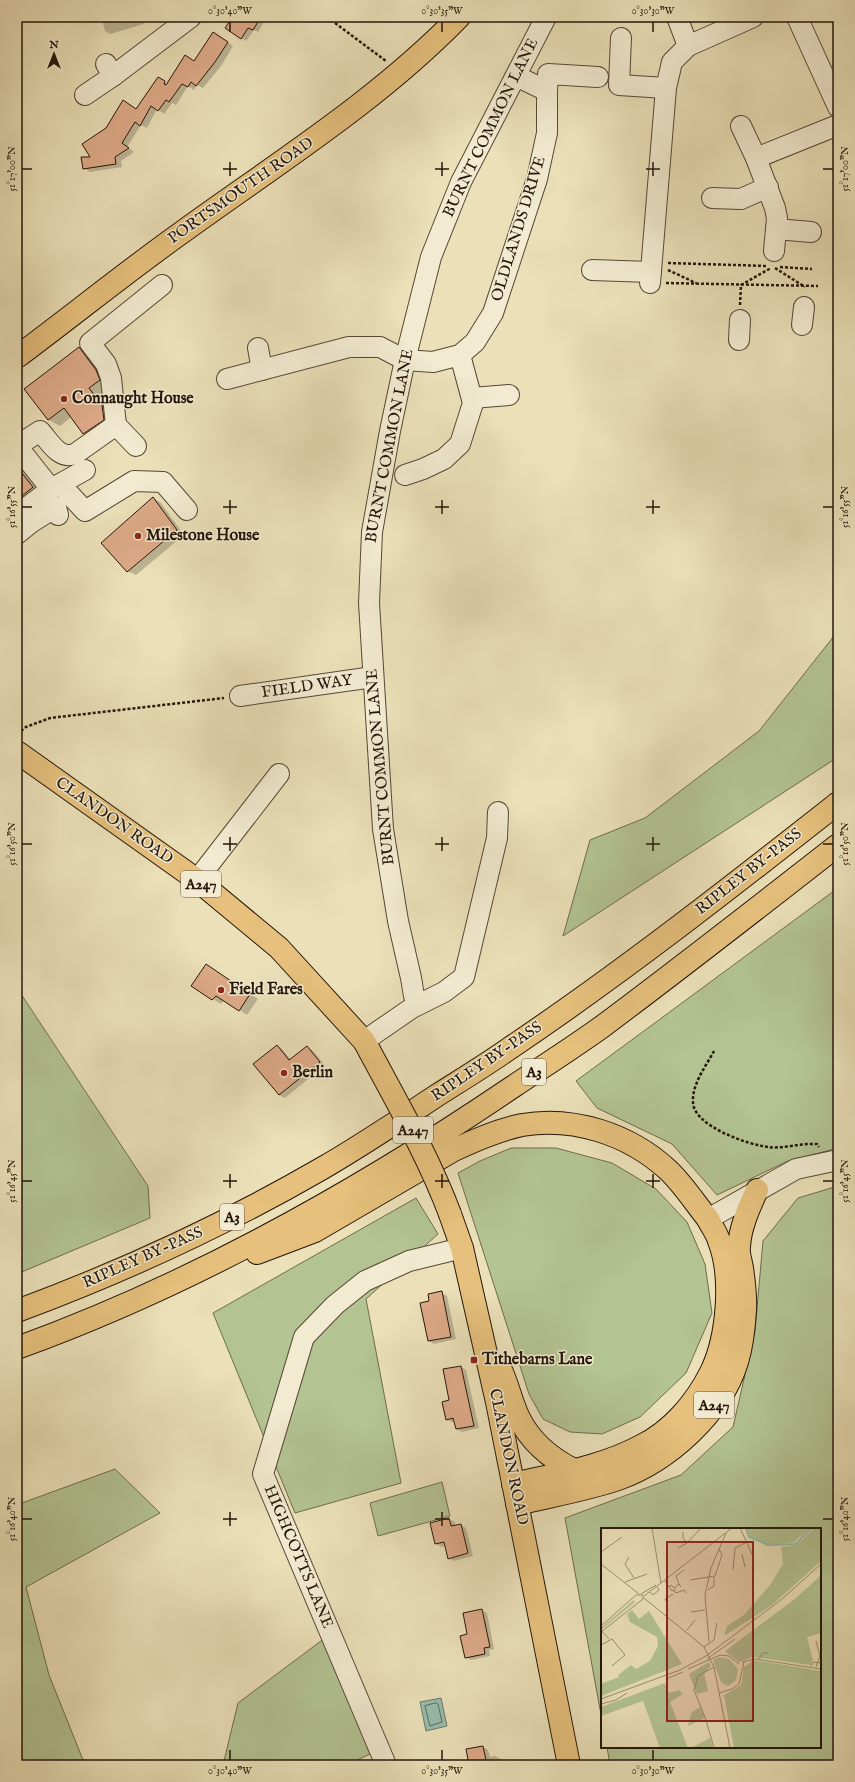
<svg xmlns="http://www.w3.org/2000/svg" width="855" height="1782" viewBox="0 0 855 1782" font-family="'IM FELL English',serif">
<rect width="100%" height="100%" fill="#ebe0b8"/>
<filter id="stains"><feTurbulence type="fractalNoise" baseFrequency=".005" numOctaves="4"/><feColorMatrix values="0 0 0 0 .2 0 0 0 0 .09 0 0 0 0 .02 0 0 0 .5 -.17"/></filter>
<radialGradient id="worn" r=".72"><stop offset=".6" stop-color="#630" stop-opacity="0"/><stop offset="1" stop-color="#630" stop-opacity=".3"/></radialGradient>
<g fill="#b3c392" stroke="#6c6c4e">
<polygon points="838,631 838,757 563,936 590,840 645,818 759,731"/>
<polygon points="838,888 838,1148 788,1161 717,1195 672,1144 597,1108 576,1081"/>
<polygon points="17,988 148,1186 150,1218 17,1274"/>
<polygon points="511,1148 556,1148 612,1163 656,1189 687,1222 705,1264 712,1313 686,1373 640,1417 602,1434 570,1432 543,1419 529,1394 458,1173 480,1161"/>
<polygon points="838,1186 838,1765 610,1765 607,1747 820,1747 820,1529 602,1529 602,1720 565,1518 681,1475 733,1427 755,1331 763,1241 798,1198"/>
<polygon points="416,1198 438,1234 366,1299 401,1483 295,1513 213,1313"/>
<polygon points="115,1469 160,1513 26,1587 49,1675 85,1765 17,1765 17,1492 22,1503"/>
<polygon points="442,1482 450,1516 378,1536 370,1503"/>
<polygon points="325,1638 370,1754 346,1765 223,1765 238,1703"/>
</g>
<polygon fill="#98bdae" stroke="#6a7a6d" points="441,1698 447,1726 426,1731 420,1702"/>
<g fill="#0003">
<polygon points="101,17 142,17 144,24 110,34 105,31"/>
<polygon points="234,17 267,17 258,32 254,30 246,41 241,38"/>
<polygon points="219,37 233,46 221,66 203,88 197,85 194,90 188,86 176,105 172,103 164,114 157,109 147,128 141,125 127,147 134,152 121,161 122,167 90,172 84,168 137,110 158,78 168,84 194,62"/>
<polygon points="80,348 90,354 110,387 99,395 113,412 95,439 84,433 71,417 60,426 49,420 26,389"/>
<polygon points="17,461 43,494 17,514"/>
<polygon points="153,498 161,503 184,535 136,575 127,571"/>
<polygon points="214,970 258,999 247,1015 224,1000 221,1004 192,986"/>
<polygon points="277,1046 282,1049 291,1060 307,1047 312,1050 325,1065 285,1098 279,1095"/>
<polygon points="442,1293 447,1296 456,1339 434,1344 429,1341 430,1302"/>
<polygon points="461,1367 466,1370 479,1428 462,1432 457,1429 455,1421 452,1422 446,1419 450,1401 444,1370"/>
<polygon points="449,1519 455,1522 455,1526 461,1525 466,1528 473,1556 454,1561 449,1558 446,1545 442,1547 436,1544"/>
<polygon points="481,1610 487,1613 494,1649 489,1650 490,1656 471,1660 465,1657 468,1635"/>
<polygon points="483,1747 488,1750 490,1757 495,1756 501,1759 502,1765 465,1765 465,1763 470,1762 468,1750"/>
</g>
<g fill="none" stroke-linecap="round" stroke-linejoin="round">
<polygon stroke="#5e6a5c" stroke-width="1" points="436,1703 438,1704 442,1722 430,1726 425,1706"/>
</g>
<g fill="#deaa88" stroke="#24160b">
<polygon points="227,17 261,17 253,30 248,28 241,39 225,28 231,19"/>
<polygon points="213,32 228,42 215,62 196,86 191,82 188,87 182,84 169,102 166,100 158,111 151,106 140,126 135,122 122,143 129,148 115,157 116,164 83,169 81,157 90,157 82,144 106,128 123,100 136,109 158,77 165,81 164,84 166,85 185,55 194,61"/>
<polygon points="79,347 96,370 100,380 89,388 102,405 104,420 83,434 64,408 48,420 24,389"/>
<polygon points="17,467 33,487 17,500"/>
<polygon points="153,497 177,530 127,572 101,543"/>
<polygon points="206,964 250,994 239,1011 216,996 212,1000 191,986"/>
<polygon points="277,1045 289,1060 307,1046 320,1062 279,1095 253,1064"/>
<polygon points="442,1291 451,1337 428,1341 420,1303 429,1301 428,1294"/>
<polygon points="461,1366 474,1426 456,1429 453,1418 446,1420 442,1402 449,1400 443,1369"/>
<polygon points="449,1518 451,1526 461,1524 468,1553 448,1559 444,1542 435,1544 430,1523"/>
<polygon points="482,1609 490,1647 484,1648 485,1654 465,1658 460,1636 467,1634 463,1613"/>
<polygon points="483,1746 487,1765 469,1765 466,1749"/>
</g>
<g fill="none" stroke-linecap="round" stroke-linejoin="round">
<g stroke="#564836" stroke-width="22">
<g id="minor">
<polyline points="677,17 688,46"/>
<polyline points="797,17 838,107"/>
<polyline points="621,38 619,85 666,88"/>
<polyline points="106,64 113,76 191,17"/>
<polyline points="547,91 548,74 598,77"/>
<polyline points="85,95 113,76"/>
<polyline points="741,126 756,158 775,208 777,218 774,251"/>
<polyline points="756,158 838,125"/>
<polyline points="712,198 741,199 768,187"/>
<polyline points="776,229 811,232"/>
<polyline points="592,270 651,272"/>
<polyline points="650,283 666,88 672,62 688,46 753,17"/>
<polyline points="802,325 804,307"/>
<polyline points="739,340 740,320"/>
<polyline points="258,348 262,370"/>
<polyline points="227,379 349,347 380,347 405,360 433,362 460,355 475,342 493,313 537,179 547,133 547,91 516,76"/>
<polyline points="472,398 509,395"/>
<polyline points="116,425 111,378 106,364 90,343 162,285"/>
<path d="M17 446 40 431C50 442 59 460 75 454L116 425 136 446"/>
<polyline points="17,446 51,489 85,470"/>
<polyline points="405,475 423,469 444,459 460,444 473,403 460,355"/>
<polyline points="60,484 85,511 134,481 163,482 187,510"/>
<polyline points="17,515 51,489"/>
<polyline points="17,534 32,522 56,507 58,515"/>
<polyline points="240,696 373,677"/>
<polyline points="197,880 279,774"/>
<polyline points="414,996 411,978 398,921 383,829 369,603 372,532 390,431 405,360 431,257 461,182 546,17"/>
<polyline points="364,1041 412,1008 444,992 464,977 497,838 498,812"/>
<polyline points="708,1219 796,1169 838,1160"/>
<polyline points="386,1765 263,1474 304,1337 335,1305 365,1281 409,1261 462,1248"/>
</g>
</g>
<g stroke="#24160b" stroke-width="24">
<g id="major">
<path d="M17 357C72 316 125 273 181 233 276 164 376 102 459 17"/>
<polyline points="17,752 197,880 279,948 364,1041 369,1050"/>
<polyline points="450,1214 462,1248 497,1402 569,1765"/>
<path d="M501 1370C508 1385 511 1401 518 1416 530 1442 550 1458 574 1470"/>
<path d="M513 1484C556 1474 602 1467 641 1446 672 1431 696 1402 711 1372 728 1337 733 1277 719 1241 717 1233 711 1226 708 1219"/>
<path d="M517 1504C550 1496 586 1490 618 1479 668 1461 721 1414 737 1362 742 1346 744 1327 745 1310 746 1296 744 1282 742 1268 741 1261 738 1254 739 1247 740 1227 749 1208 757 1190"/>
</g>
</g>
<g stroke="#24160b" stroke-width="24">
<g id="highway">
<path d="M257 1253 315 1231 454 1150C475 1140 498 1130 522 1125 573 1116 629 1134 668 1170 683 1184 695 1203 708 1219"/>
<path d="M17 1311C122 1272 224 1225 321 1169 361 1146 398 1121 436 1096 461 1080 486 1065 510 1048 623 972 731 887 838 803"/>
<path d="M17 1348C194 1284 359 1191 514 1086 544 1066 574 1047 603 1026 682 967 760 906 838 845"/>
</g>
</g>
<g stroke="#24160b" stroke-width="2.5" stroke-dasharray="3 2" stroke-linecap="butt">
<polyline points="327,17 386,61"/>
<polyline points="668,263 767,266"/>
<polyline points="780,267 812,269"/>
<polyline points="775,268 805,287"/>
<polyline points="668,270 696,283"/>
<polyline points="666,283 818,286"/>
<polyline points="740,305 741,285 771,268"/>
<polyline points="17,734 26,727 50,718 224,698"/>
<path d="M714 1051C706 1066 692 1084 693 1102 693 1126 749 1145 768 1147 783 1149 801 1143 817 1144L819 1147"/>
</g>
<use href="#minor" stroke="#f2ebd1" stroke-width="20"/>
<use href="#major" stroke="#e6c07c" stroke-width="22"/>
<use href="#highway" stroke="#e6c07c" stroke-width="22"/>
<g stroke="#24160b" stroke-width="24" stroke-linecap="butt">
<path id="major-bridge" d="M369 1050C398 1104 428 1156 450 1214"/>
</g>
<use href="#major-bridge" stroke="#e6c07c" stroke-width="22"/>
</g>
<path fill="none" stroke="#24160b" stroke-width="1.5" d="M230 22V32M442 22V32M653 22V32M230 162V176M442 162V176M653 162V176M22 169H32M223 169H237M435 169H449M646 169H660M823 169H833M230 500V514M442 500V514M653 500V514M22 507H32M223 507H237M435 507H449M646 507H660M823 507H833M230 837V851M442 837V851M653 837V851M22 844H32M223 844H237M435 844H449M646 844H660M823 844H833M230 1174V1188M442 1174V1188M653 1174V1188M22 1181H32M223 1181H237M435 1181H449M646 1181H660M823 1181H833M230 1512V1526M442 1512V1526M22 1519H32M223 1519H237M435 1519H449M823 1519H833M230 1750V1760M442 1750V1760M653 1750V1760"/>
<g fill="#8f2418" stroke="#f2ebd1" stroke-width="1.5">
<circle cx="64" cy="399" r="4"/>
<circle cx="138" cy="536" r="4"/>
<circle cx="221" cy="990" r="4"/>
<circle cx="284" cy="1073" r="4"/>
<rect x="470" y="1356" width="8" height="8" rx="2"/>
</g>
<g text-anchor="middle" dominant-baseline="central" stroke-width="3" stroke-linejoin="round" paint-order="stroke">
<g fill="#f2ebd1" stroke="#625646" stroke-width="1">
<rect x="181" y="871" width="40" height="26" rx="3"/>
<rect x="522" y="1059" width="24" height="26" rx="3"/>
<rect x="393" y="1117" width="40" height="26" rx="3"/>
<rect x="220" y="1204" width="24" height="26" rx="3"/>
<rect x="694" y="1392" width="40" height="26" rx="3"/>
</g>
<g font-size="15" font-weight="bold" fill="#24160b">
<text x="201" y="884">A247</text>
<text x="534" y="1072">A3</text>
<text x="413" y="1130">A247</text>
<text x="232" y="1217">A3</text>
<text x="714" y="1405">A247</text>
</g>
<g font-size="16" fill="#24160b" stroke="#f2ebd1">
<text transform="translate(491 128) rotate(-64)">BURNT COMMON LANE</text>
<text transform="translate(241 191) rotate(-35)">PORTSMOUTH ROAD</text>
<text transform="translate(519 229) rotate(-73)">OLDLANDS DRIVE</text>
<text transform="translate(390 446) rotate(-79)">BURNT COMMON LANE</text>
<text transform="translate(307 687) rotate(-8)">FIELD WAY</text>
<text transform="translate(381 767) rotate(-95)">BURNT COMMON LANE</text>
<text transform="translate(114 821) rotate(35)">CLANDON ROAD</text>
<text transform="translate(749 872) rotate(-38)">RIPLEY BY-PASS</text>
<text transform="translate(487 1062) rotate(-34)">RIPLEY BY-PASS</text>
<text transform="translate(143 1258) rotate(-24)">RIPLEY BY-PASS</text>
<text transform="translate(508 1457) rotate(78)">CLANDON ROAD</text>
<text transform="translate(298 1557) rotate(67)">HIGHCOTTS LANE</text>
</g>
<g font-size="16" font-weight="bold" fill="#24160b" stroke="#f2ebd1" text-anchor="start">
<text x="72" y="399">Connaught House</text>
<text x="146" y="536">Milestone House</text>
<text x="229" y="990">Field Fares</text>
<text x="292" y="1073">Berlin</text>
<text x="482" y="1360">Tithebarns Lane</text>
</g>
</g>
<g transform="translate(601 1528)">
<rect width="220" height="220" fill="#ebe0b8"/>
<path d="M144 0H209L193 14 166 18 148 9ZM213 0H220V33L171 77 123 108 126 98 143 87 169 57 182 36 180 19 196 17ZM220 47V105L206 109 212 132 210 137 151 129 138 134 126 125 124 123 194 71ZM33 72 34 74 1 101V99ZM31 82 38 91 48 83 81 136 0 168V156L18 149 17 147 30 137 35 141 49 133 57 118 56 109 29 94 26 86ZM118 129 128 131 137 141 135 152 127 158 120 154 112 132ZM153 132 220 143V220H133L123 167 140 157 143 139ZM108 134 110 138 103 145 107 163 96 166 88 146ZM64 155 68 165 78 162 82 166 69 174 87 220H59L42 173 0 188V179ZM99 179 104 190 87 198 90 185ZM109 210 112 220H90Z" fill="#b3c392"/>
<path fill="none" stroke="#98bdae" stroke-width="2" d="M145 0 148 9 169 17 195 16 210 0"/>
<path fill="none" stroke="#9b8f73" stroke-width="1" d="M51 0 60 55M139 0 152 28M82 4V10L86 15M77 20 86 15 100 0M0 24 21 9M141 26 144 39M28 29 24 36 33 50M0 36 38 66M132 42 134 20 146 14M89 52 114 48 121 27 118 21M64 53 71 63 75 61M24 54 46 46M78 56 75 48 83 42M68 59 70 57 73 60 78 56 80 59M72 62 75 65 83 62 85 65M107 62 113 58V49M49 64 52 67 58 62 56 59M40 66 55 57M43 68 131 0M43 70 103 119 113 139 129 220M66 75 64 71 72 66M90 84 104 82M0 98 35 67H42V71L0 104M0 102 8 111M86 102 94 92M108 114 104 67 110 40 125 5M0 117 11 111 24 127 11 138M103 119 113 112 116 95M106 131 134 111M158 131 161 125H167M141 134 154 131 220 141M210 138 213 134 220 135M113 139 97 148 93 162 105 192 113 220M215 139 219 128 215 113M87 141 119 127 128 128 138 136M65 151 82 144M118 165 131 161 138 156 143 134M0 171 79 142 105 128 181 71 220 36M0 176 15 172 26 165"/>
<path fill="#8f2418" fill-opacity="0.15" stroke="#8f2418" stroke-width="2" d="M66 14H152V193H66Z"/>
<rect width="220" height="220" fill="none" stroke="#24160b" stroke-width="2"/>
</g>
<rect width="855" height="1782" fill="none" stroke="#ebe0b8" stroke-width="44"/>
<g transform="translate(54 54)" stroke="#f2ebd1" stroke-width="3" paint-order="stroke">
<path d="M0-3L7 15L0 10L-7 15Z" fill="#24160b"/>
<text y="-6" font-size="11" font-weight="bold" text-anchor="middle" fill="#24160b">N</text>
</g>
<rect x="22" y="22" width="811" height="1738" fill="none" stroke="#24160b" stroke-width="1.5"/>
<g font-size="10" text-anchor="middle" fill="#24160b">
<text x="230" y="14">0°30'40"W</text>
<text x="442" y="14">0°30'35"W</text>
<text x="653" y="14">0°30'30"W</text>
<text transform="translate(11 169) rotate(-90)" y="4">51°17'00"N</text>
<text transform="translate(844 169) rotate(-90)" y="4">51°17'00"N</text>
<text transform="translate(11 507) rotate(-90)" y="4">51°16'55"N</text>
<text transform="translate(844 507) rotate(-90)" y="4">51°16'55"N</text>
<text transform="translate(11 844) rotate(-90)" y="4">51°16'50"N</text>
<text transform="translate(844 844) rotate(-90)" y="4">51°16'50"N</text>
<text transform="translate(11 1181) rotate(-90)" y="4">51°16'45"N</text>
<text transform="translate(844 1181) rotate(-90)" y="4">51°16'45"N</text>
<text transform="translate(11 1519) rotate(-90)" y="4">51°16'40"N</text>
<text transform="translate(844 1519) rotate(-90)" y="4">51°16'40"N</text>
<text x="230" y="1774">0°30'40"W</text>
<text x="442" y="1774">0°30'35"W</text>
<text x="653" y="1774">0°30'30"W</text>
</g>
<rect width="100%" height="100%" filter="url(#stains)"/>
<rect width="100%" height="100%" fill="url(#worn)"/>
</svg>
